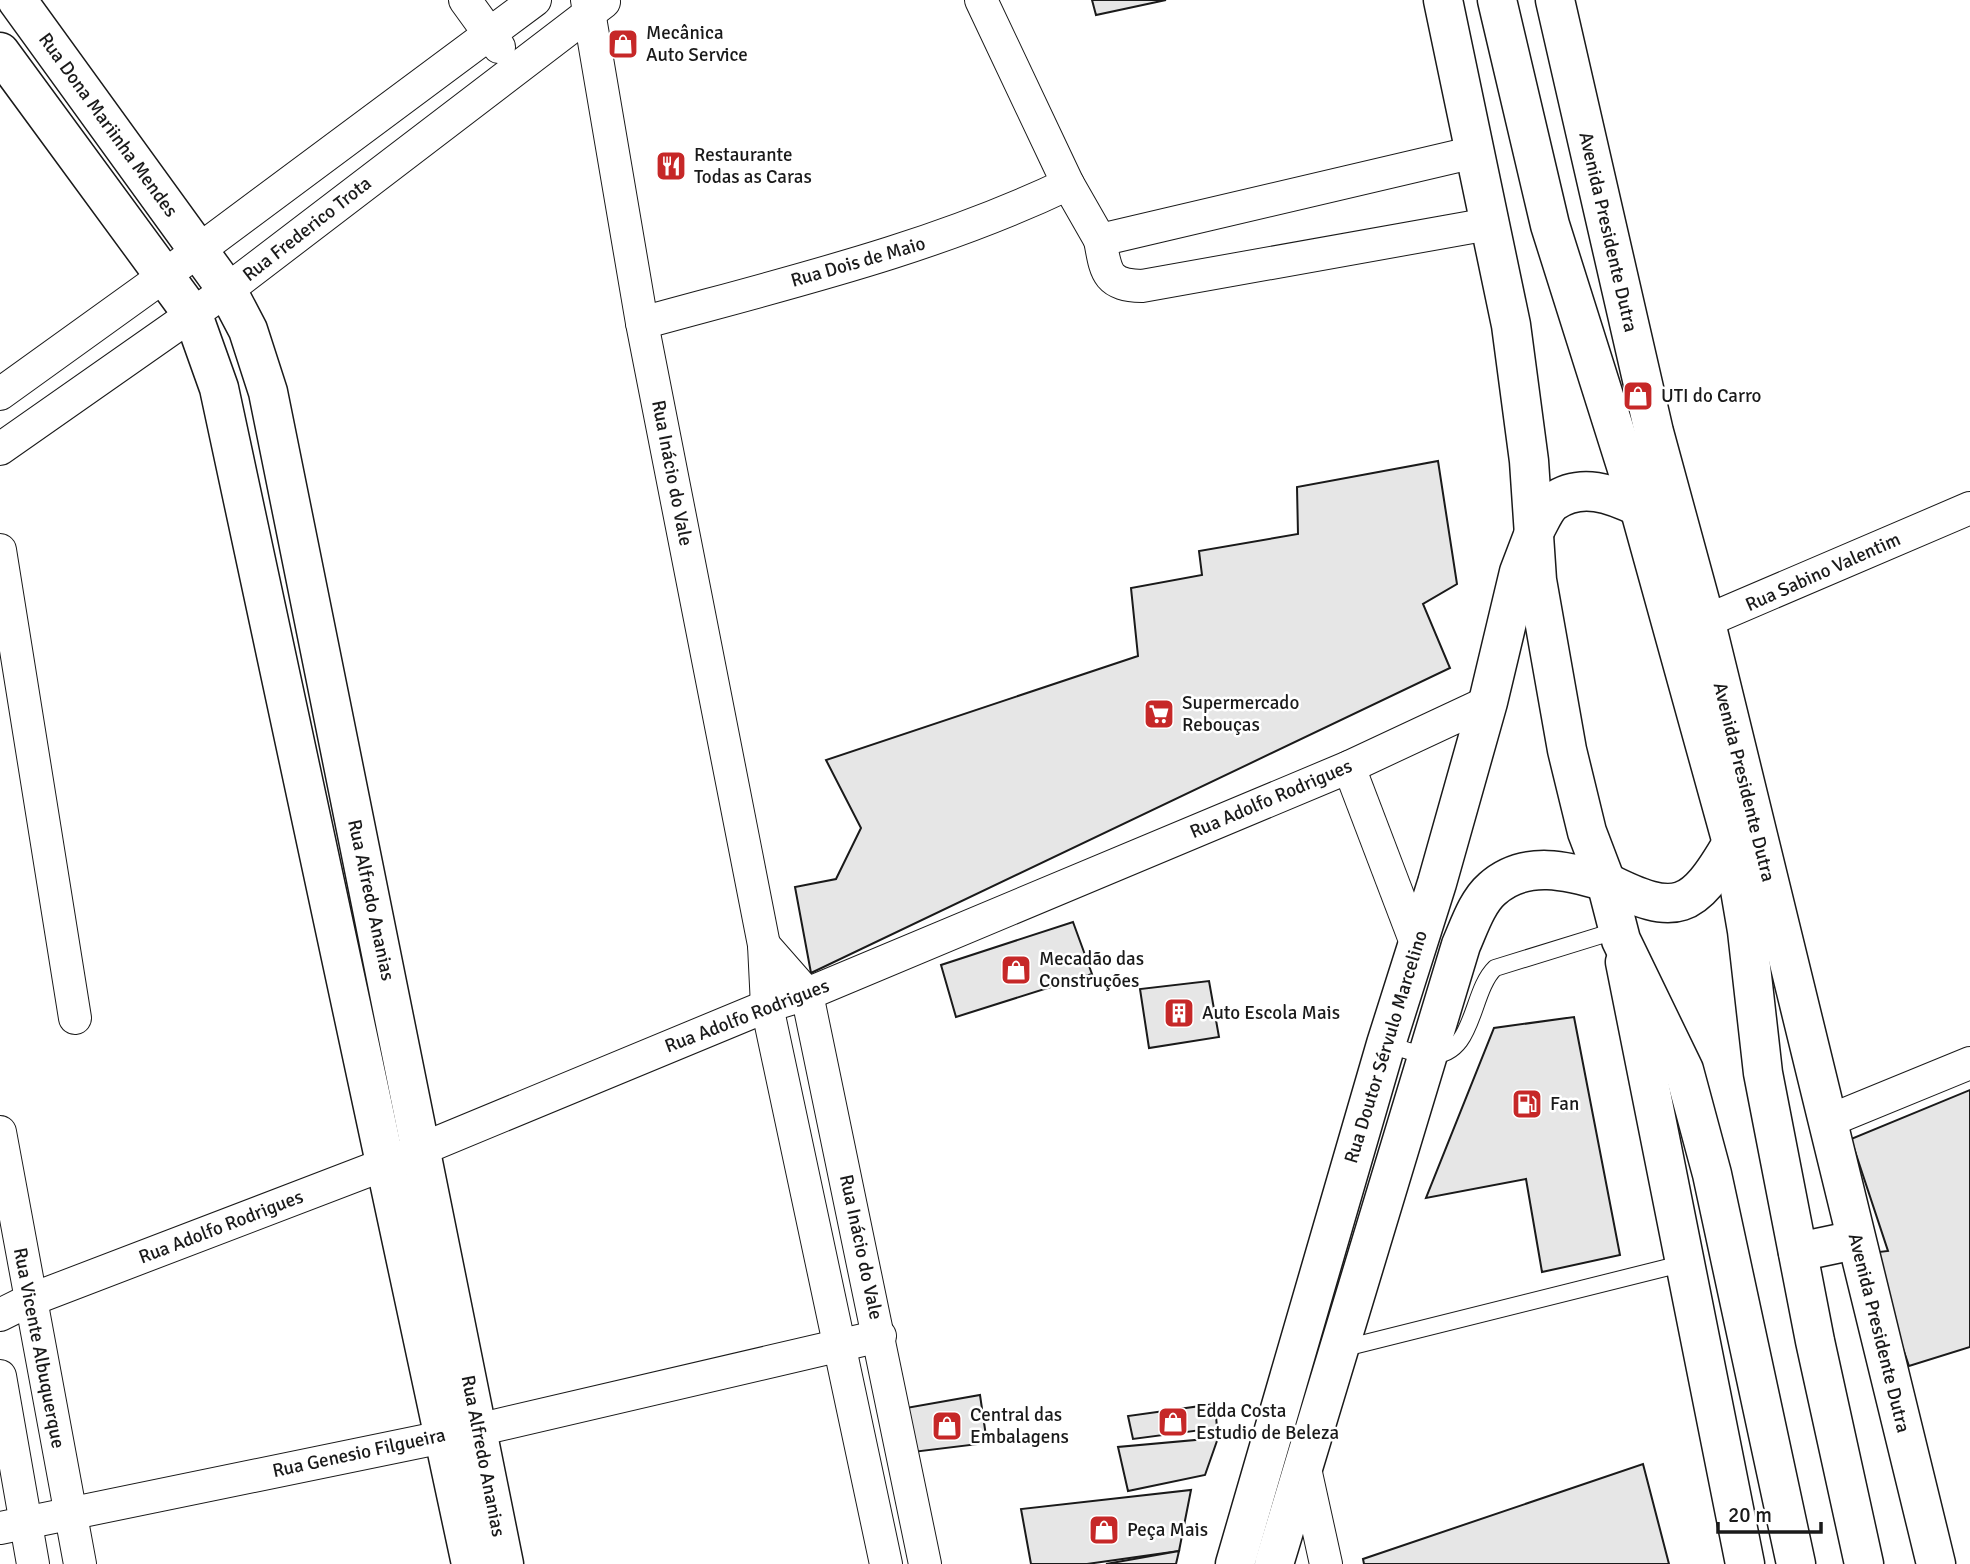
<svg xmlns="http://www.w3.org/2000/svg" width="1970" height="1564" viewBox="0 0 1970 1564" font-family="Signika,sans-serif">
<rect width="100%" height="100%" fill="#fff"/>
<g fill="#e6e6e6" stroke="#1a1a1a" stroke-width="2">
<polygon points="1092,0 1166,0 1096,15"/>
<polygon points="1438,461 1457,584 1423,604 1450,668 811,973 795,887 836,879 861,828 826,760 1138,656 1131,588 1202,575 1199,551 1298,534 1297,487"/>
<polygon points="1073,922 1092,974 956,1017 941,965"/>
<polygon points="1209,981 1219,1037 1149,1048 1140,989"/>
<polygon points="1574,1017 1620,1255 1542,1272 1526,1179 1426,1198 1494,1028"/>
<polygon points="1970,1090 1970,1347 1909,1366 1870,1253 1888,1251 1851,1139"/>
<polygon points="980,1395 987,1443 913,1452 906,1408"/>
<polygon points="1215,1404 1217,1428 1133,1439 1128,1416"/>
<polygon points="1218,1438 1205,1475 1128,1491 1118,1447"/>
<polygon points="1643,1464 1669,1564 1364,1564 1363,1559"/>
<polygon points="1191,1490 1179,1551 1087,1564 1031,1564 1021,1509"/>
<polygon points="1179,1551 1176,1564 1106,1564"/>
</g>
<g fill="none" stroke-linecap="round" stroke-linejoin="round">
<g stroke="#1a1a1a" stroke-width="18">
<g id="lane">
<path d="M1386 1044C1400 1048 1416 1055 1430 1055 1475 1057 1470 992 1495 968L1618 930"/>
<polyline points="1341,1349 1685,1263"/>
</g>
</g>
<g stroke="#1a1a1a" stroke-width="34">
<g id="street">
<polyline points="465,0 499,47"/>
<polyline points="587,0 642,323 764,945 767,1006 886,1564"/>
<path d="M1475 152 1100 240C1106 272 1106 285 1142 286L1489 224"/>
<polyline points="1068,184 1100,240"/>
<path d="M642 323C787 283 932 249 1068 184L981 0"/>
<polyline points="0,394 164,276 535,0"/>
<polyline points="0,449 227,290 604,2"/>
<polyline points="0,550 75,1018"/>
<polyline points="1685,630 1970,508"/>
<polyline points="1349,767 1416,943"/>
<polyline points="764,945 807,994 925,1564"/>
<polyline points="1826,1122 1970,1063"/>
<polyline points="0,1132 80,1564"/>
<polyline points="0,1315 30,1300 388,1163 767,1006 807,994 1349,767 1488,702"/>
<polyline points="0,1376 33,1564"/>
<polyline points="1304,1464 1326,1564"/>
<polyline points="0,1528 477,1430 880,1336"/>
</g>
</g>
<g stroke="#1a1a1a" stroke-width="41">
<g id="secondary">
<polyline points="17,0 227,290 248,330 268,392 504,1564"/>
<polyline points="1555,0 1654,432 1706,623 1936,1564"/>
<polyline points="0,52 193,315 219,388 471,1564"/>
<polyline points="1625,962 1745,1564"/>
<polyline points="1235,1564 1386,1044 1437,883 1488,702 1519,572 1535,530"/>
<path d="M1274 1564 1461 945C1469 927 1477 902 1492 889 1525 859 1569 871 1606 882"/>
</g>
</g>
<g stroke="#1a1a1a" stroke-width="41">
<g id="primary">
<polyline points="1443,0 1511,325 1529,461 1537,580 1567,750 1587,832 1606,882 1621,940 1684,1070 1712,1174 1796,1564"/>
<polyline points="1497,0 1550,225 1639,507 1732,843 1747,931 1763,1073 1815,1341 1864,1564"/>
<path d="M1535 530C1540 522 1545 508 1553 502 1581 482 1612 494 1639 507"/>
<path d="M1606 882C1677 918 1693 910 1732 843"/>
<polyline points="1798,1252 1855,1240"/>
</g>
</g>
<use href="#lane" stroke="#fff" stroke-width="16"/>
<use href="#street" stroke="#fff" stroke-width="32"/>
<use href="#secondary" stroke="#fff" stroke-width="38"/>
<use href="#primary" stroke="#fff" stroke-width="38"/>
</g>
<defs>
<g id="shop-square" transform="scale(1.575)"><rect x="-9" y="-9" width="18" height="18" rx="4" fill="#c62828" stroke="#fff"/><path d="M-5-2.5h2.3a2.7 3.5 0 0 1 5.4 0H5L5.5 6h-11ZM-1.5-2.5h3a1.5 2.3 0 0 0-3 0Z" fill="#fff"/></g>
<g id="restaurant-square" transform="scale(1.575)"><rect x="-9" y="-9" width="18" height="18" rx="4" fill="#c62828" stroke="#fff"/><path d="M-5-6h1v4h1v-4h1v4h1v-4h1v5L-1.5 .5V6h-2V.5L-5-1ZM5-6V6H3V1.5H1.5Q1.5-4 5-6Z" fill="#fff"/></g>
<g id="supermarket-square" transform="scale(1.575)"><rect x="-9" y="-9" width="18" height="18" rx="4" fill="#c62828" stroke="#fff"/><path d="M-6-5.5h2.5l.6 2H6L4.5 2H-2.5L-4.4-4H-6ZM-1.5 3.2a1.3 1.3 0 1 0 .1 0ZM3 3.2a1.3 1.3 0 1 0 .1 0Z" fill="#fff"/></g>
<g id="building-square" transform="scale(1.575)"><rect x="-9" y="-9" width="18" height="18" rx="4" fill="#c62828" stroke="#fff"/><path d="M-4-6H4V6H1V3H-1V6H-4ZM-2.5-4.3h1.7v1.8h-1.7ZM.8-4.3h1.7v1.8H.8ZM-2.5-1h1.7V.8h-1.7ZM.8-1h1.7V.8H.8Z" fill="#fff"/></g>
<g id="fuel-square" transform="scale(1.575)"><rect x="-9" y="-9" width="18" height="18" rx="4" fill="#c62828" stroke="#fff"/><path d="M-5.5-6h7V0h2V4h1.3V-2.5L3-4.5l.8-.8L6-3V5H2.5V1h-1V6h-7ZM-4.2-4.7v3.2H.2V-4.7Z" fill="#fff"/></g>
</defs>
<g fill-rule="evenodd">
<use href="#shop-square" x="623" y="44"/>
<use href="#restaurant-square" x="671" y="166"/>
<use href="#shop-square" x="1638" y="396"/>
<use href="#supermarket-square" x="1159" y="714"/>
<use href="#shop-square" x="1016" y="970"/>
<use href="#building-square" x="1179" y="1013"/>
<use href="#fuel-square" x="1527" y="1104"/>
<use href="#shop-square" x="1173" y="1422"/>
<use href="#shop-square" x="947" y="1426"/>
<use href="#shop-square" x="1104" y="1530"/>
</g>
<g text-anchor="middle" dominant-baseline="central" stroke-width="5" stroke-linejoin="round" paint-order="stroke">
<g font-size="19" fill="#1a1a1a" stroke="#fff" text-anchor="start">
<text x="646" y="33">Mecânica<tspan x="646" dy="22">Auto Service</tspan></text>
<text x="694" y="155">Restaurante<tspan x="694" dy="22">Todas as Caras</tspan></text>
<text x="1661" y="396">UTI do Carro</text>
<text x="1182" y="703">Supermercado<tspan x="1182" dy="22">Rebouças</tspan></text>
<text x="1039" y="959">Mecadão das<tspan x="1039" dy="22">Construções</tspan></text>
<text x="1202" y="1013">Auto Escola Mais</text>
<text x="1550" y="1104">Fan</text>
<text x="1196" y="1411">Edda Costa<tspan x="1196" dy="22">Estudio de Beleza</tspan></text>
<text x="970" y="1415">Central das<tspan x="970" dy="22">Embalagens</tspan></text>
<text x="1127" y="1530">Peça Mais</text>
</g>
<g font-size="19" fill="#1a1a1a" stroke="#fff">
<text transform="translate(108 125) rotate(54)">Rua Dona Mariinha Mendes</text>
<text transform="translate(307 229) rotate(-38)">Rua Frederico Trota</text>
<text transform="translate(1608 232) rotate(77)">Avenida Presidente Dutra</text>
<text transform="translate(858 262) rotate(-16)">Rua Dois de Maio</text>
<text transform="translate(672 473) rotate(79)">Rua Inácio do Vale</text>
<text transform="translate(1823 572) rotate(-24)">Rua Sabino Valentim</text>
<text transform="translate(1744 782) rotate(76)">Avenida Presidente Dutra</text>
<text transform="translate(1271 799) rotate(-23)">Rua Adolfo Rodrigues</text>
<text transform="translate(371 900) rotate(78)">Rua Alfredo Ananias</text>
<text transform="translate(747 1016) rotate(-21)">Rua Adolfo Rodrigues</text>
<text transform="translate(1386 1047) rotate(-73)">Rua Doutor Sérvulo Marcelino</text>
<text transform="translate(221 1227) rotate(-21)">Rua Adolfo Rodrigues</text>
<text transform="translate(861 1247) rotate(78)">Rua Inácio do Vale</text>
<text transform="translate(1879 1333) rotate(76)">Avenida Presidente Dutra</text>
<text transform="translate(39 1348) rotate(79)">Rua Vicente Albuquerque</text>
<text transform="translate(359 1453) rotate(-12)">Rua Genesio Filgueira</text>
<text transform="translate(483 1456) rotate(79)">Rua Alfredo Ananias</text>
</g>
</g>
<path d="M1718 1522v10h103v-10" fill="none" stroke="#1a1a1a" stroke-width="3.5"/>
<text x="1728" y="1522" font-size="21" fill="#1a1a1a" stroke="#ffffff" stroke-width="5" paint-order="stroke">20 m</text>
</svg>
